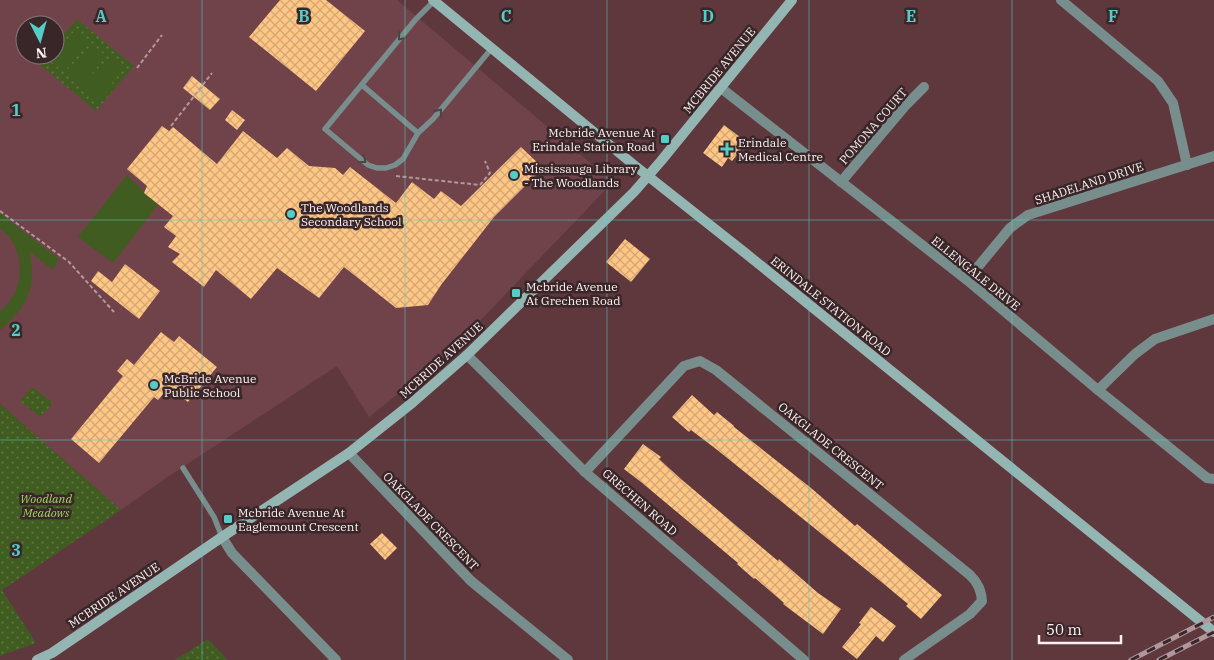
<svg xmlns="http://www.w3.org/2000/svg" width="1214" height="660" viewBox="0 0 1214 660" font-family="'IBM Plex Serif',serif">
<defs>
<pattern id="grass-dots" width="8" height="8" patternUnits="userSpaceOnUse" patternTransform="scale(1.25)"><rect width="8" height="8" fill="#415c20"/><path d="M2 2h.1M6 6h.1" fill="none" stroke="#5e7441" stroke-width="1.8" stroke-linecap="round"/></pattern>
<pattern id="building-cross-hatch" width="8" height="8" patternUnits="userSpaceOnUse" patternTransform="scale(1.25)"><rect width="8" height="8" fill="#ffc684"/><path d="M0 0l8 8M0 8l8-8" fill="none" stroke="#d2a675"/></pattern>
</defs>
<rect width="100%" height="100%" fill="#5f383e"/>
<path fill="#70434a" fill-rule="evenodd" d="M0 0H397L613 182 450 352 369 417 337 366 169 476 121 510 0 404ZM25 25H55V55H25Z"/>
<g fill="url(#grass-dots)">
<polygon points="77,19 134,66 96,111 39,64 47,55 55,55 55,45"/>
<polygon points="32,387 53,403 40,417 20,401"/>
<polygon points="0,404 121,510 2,590 36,643 0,656"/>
<polygon points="208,639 228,660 175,660"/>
</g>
<g fill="#415c20">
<polygon points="75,30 89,42 64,72 50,61"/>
<polygon points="92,44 106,56 82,86 68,75"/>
<polygon points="109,58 123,69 99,100 85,89"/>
<polygon points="127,175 158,205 113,263 78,237"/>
<path d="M0 213 59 259 53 270 30 252C34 279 33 298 12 319 8 323 5 327 0 330V311C27 291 26 247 0 228Z"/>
</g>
<g fill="url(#building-cross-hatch)">
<polygon points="280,0 326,0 365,31 316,91 249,37"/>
<polygon points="192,76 220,99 210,110 183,88"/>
<polygon points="232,110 245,120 237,130 225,120"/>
<polygon points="724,125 744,140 738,147 741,150 732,161 728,158 722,167 703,153"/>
<polygon points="162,126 169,131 173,127 217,164 243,131 277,158 287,148 309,166 335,168 343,175 350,167 396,203 412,182 434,199 441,191 461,206 521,147 543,168 494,217 441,285 428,305 396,308 344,267 319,298 277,268 251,299 216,270 204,287 172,262 180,254 168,247 176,236 164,227 173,216 144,193 147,186 127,169"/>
<polygon points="625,239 650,259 631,282 606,262"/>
<polygon points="125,264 160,291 139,319 91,281 98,271 112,282"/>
<polygon points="161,332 174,342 179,336 217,367 188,402 169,387 158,400 154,397 99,463 71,439 123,376 117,371 127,359 134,365"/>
<polygon points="692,395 714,415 717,412 734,426 734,427 811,488 855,526 857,524 942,595 921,619 906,606 908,604 879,580 716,449 691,430 689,432 672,417"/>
<polygon points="643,444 661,457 659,459 681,479 778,561 779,559 818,593 841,609 823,634 783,604 784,603 755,578 754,579 737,564 738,563 641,482 624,469"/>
<polygon points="382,533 397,548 385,560 370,544"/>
<polygon points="871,607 896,626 883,642 876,636 857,659 842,647 861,624 859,623"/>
</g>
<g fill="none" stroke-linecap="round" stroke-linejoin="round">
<g stroke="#b2979b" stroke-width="2" stroke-dasharray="4 2.5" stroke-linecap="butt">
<polyline points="137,68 162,35"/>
<polyline points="171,126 212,73"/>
<polyline points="396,176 480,185 490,173 485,161"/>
<polyline points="0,211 69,262 114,312"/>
</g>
<g stroke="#788e8c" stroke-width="5.5">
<polyline points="434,1 416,19 325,129 368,165 377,168 386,168 395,165 403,159 418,133 433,119 492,48"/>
<polyline points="362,85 418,133"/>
<polyline points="183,468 214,517 222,537"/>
</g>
<g stroke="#788e8c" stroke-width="10">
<polyline points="1061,0 1158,81 1173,103 1187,165"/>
<polyline points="721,88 967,280 1098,390 1207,478 1214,479"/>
<polyline points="841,182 905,106 924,87"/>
<polyline points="967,280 1010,228 1028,215 1214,156"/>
<polyline points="467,355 585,472 804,660"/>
<polyline points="1098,390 1135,354 1155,339 1214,319"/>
<polyline points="349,453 471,581 568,660"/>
<path d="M585 472 684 366 700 361 716 370 970 575C978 583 981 590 982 601L970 614 904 660"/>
<polyline points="222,537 232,553 336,660"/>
</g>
<g stroke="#94b6b3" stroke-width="10">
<polyline points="433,0 634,165 744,252 1214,632"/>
<polyline points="37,660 52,653 222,537 349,453 412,403 467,355 634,192 661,161 792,0"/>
</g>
<g stroke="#b1979b" stroke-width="5">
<g id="rail">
<polyline points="1131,660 1214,617"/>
<polyline points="1159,660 1214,632"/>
</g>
</g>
<use href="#rail" stroke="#382628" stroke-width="3" stroke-dasharray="9" stroke-linecap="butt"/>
</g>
<defs><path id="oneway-chevron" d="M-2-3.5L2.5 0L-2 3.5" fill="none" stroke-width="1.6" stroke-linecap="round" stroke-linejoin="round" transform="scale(1.25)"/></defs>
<g stroke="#4b4546">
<use href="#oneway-chevron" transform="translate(401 37) rotate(129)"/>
<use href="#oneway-chevron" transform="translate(439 112) rotate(-52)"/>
<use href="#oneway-chevron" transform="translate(363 160) rotate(37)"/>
</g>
<path fill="none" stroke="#54cdc6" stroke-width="1" stroke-opacity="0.55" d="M202 0V660M405 0V660M607 0V660M809 0V660M1012 0V660M0 220H1214M0 440H1214"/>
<g fill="#54cdc6" stroke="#382628" stroke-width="2">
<rect x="660" y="134" width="10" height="10" rx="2.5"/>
<path d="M724.5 141.5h5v5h5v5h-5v5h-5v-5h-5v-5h5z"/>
<circle cx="514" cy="175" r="5"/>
<circle cx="291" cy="214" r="5"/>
<rect x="511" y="288" width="10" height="10" rx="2.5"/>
<circle cx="154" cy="385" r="5"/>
<rect x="223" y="514" width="10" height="10" rx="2.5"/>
</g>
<g text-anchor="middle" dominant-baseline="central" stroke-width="5" stroke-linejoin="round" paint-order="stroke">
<g font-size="12" fill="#feeff1" stroke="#382628">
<text transform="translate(719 70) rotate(-51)">MCBRIDE AVENUE</text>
<text transform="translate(873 126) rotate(-49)">POMONA COURT</text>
<text transform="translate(1089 183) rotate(-18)">SHADELAND DRIVE</text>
<text transform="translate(976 273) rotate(39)">ELLENGALE DRIVE</text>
<text transform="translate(831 306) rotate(39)">ERINDALE STATION ROAD</text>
<text transform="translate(441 360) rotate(-42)">MCBRIDE AVENUE</text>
<text transform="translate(831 446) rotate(39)">OAKGLADE CRESCENT</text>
<text transform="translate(640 502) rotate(41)">GRECHEN ROAD</text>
<text transform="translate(431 521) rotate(46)">OAKGLADE CRESCENT</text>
<text transform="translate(114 595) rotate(-34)">MCBRIDE AVENUE</text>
</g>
<g font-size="12" fill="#feeff1" stroke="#382628" text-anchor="start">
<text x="655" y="132" text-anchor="end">Mcbride Avenue At<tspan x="655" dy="14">Erindale Station Road</tspan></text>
<text x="738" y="142">Erindale<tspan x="738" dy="14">Medical Centre</tspan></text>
<text x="524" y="168">Mississauga Library<tspan x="524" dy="14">- The Woodlands</tspan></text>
<text x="301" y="207">The Woodlands<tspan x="301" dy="14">Secondary School</tspan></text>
<text x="526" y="286">Mcbride Avenue<tspan x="526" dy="14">At Grechen Road</tspan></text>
<text x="164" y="378">McBride Avenue<tspan x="164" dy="14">Public School</tspan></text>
<text x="238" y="512">Mcbride Avenue At<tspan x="238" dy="14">Eaglemount Crescent</tspan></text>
</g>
<g font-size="12" font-style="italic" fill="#a0d75f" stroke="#382628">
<text x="46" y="498">Woodland<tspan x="46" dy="14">Meadows</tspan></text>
</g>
</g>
<g font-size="16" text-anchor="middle" font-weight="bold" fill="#54cdc6" stroke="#382628" stroke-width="5" stroke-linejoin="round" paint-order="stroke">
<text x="101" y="22">A</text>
<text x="304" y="22">B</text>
<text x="506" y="22">C</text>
<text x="708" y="22">D</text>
<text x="911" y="22">E</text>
<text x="1113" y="22">F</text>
<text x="16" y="116">1</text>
<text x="16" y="336">2</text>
<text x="16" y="556">3</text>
</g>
<g transform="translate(40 40) rotate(174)"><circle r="24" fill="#382628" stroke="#877678"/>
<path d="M0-4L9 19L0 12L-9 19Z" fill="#54cdc6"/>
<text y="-8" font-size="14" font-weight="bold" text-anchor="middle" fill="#feeff1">N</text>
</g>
<path d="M1039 635v8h82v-8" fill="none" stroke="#feeff1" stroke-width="2.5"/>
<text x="1046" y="635" font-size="15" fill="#feeff1" stroke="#382628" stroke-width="4" paint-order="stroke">50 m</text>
</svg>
